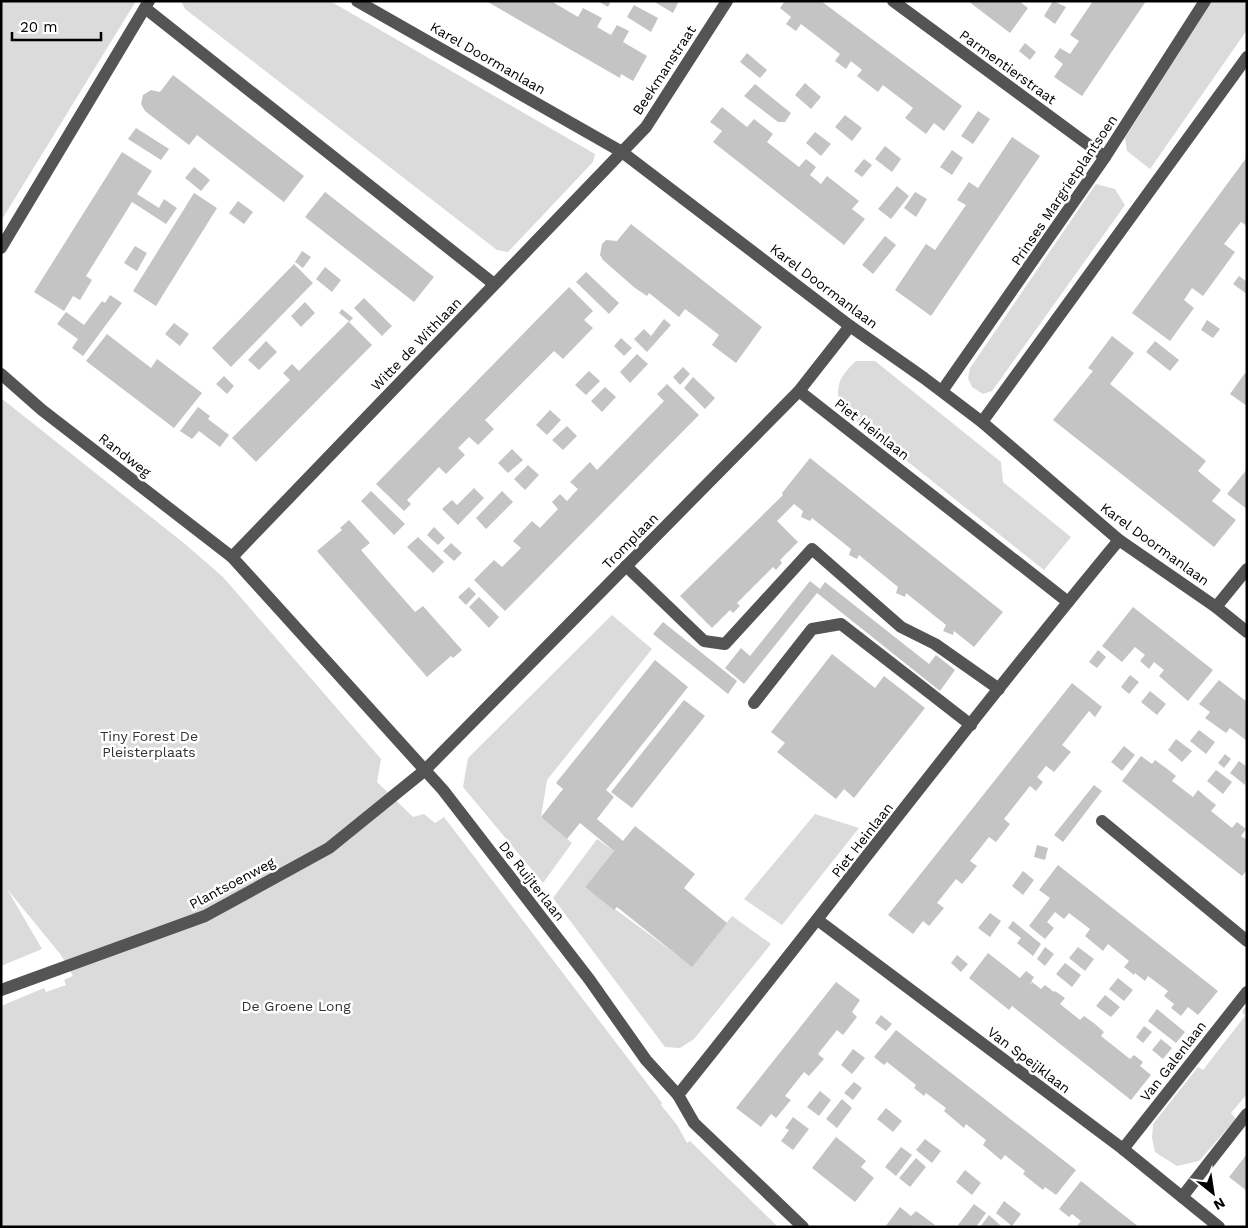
<svg xmlns="http://www.w3.org/2000/svg" width="1248" height="1228" viewBox="0 0 1248 1228" font-family="'Work Sans',sans-serif">
<rect width="100%" height="100%" fill="#fff"/>
<g fill="#dbdbdb">
<polygon points="1,1 136,1 1,221"/>
<polygon points="181,1 330,1 595,154 593,162 508,252 497,250 185,9"/>
<polygon points="1212,1 1247,1 1247,30 1150,169 1127,151 1125,138"/>
<polygon points="1096,184 1115,189 1125,205 992,391 983,394 972,387 968,378 970,368"/>
<path d="M856 361H875L1001 462 1003 482 1071 537 1044 570 839 407C836 384 839 377 856 361Z"/>
<polygon points="1,398 185,544 223,577 381,759 377,782 413,817 424,814 435,823 444,817 662,1103 661,1105 677,1125 687,1143 690,1141 778,1227 1,1227 1,1006 44,988 46,992 66,985 64,980 73,976 61,955 7,889 42,949 1,966"/>
<polygon points="612,615 652,649 547,780 541,817 572,843 543,883 463,787 468,758"/>
<polygon points="815,814 859,828 782,925 744,899"/>
<polygon points="597,839 614,851 585,887 692,966 732,916 771,944 694,1039 680,1048 665,1047 553,898"/>
<polygon points="1247,1006 1247,1094 1231,1113 1236,1119 1199,1161 1177,1166 1155,1152 1152,1138 1153,1124 1198,1067 1203,1070 1245,1016 1242,1011"/>
</g>
<g fill="#c4c4c4">
<polygon points="486,1 551,1 578,17 583,8 602,18 597,27 611,35 617,25 629,31 623,42 647,56 633,81 621,74 620,78"/>
<polygon points="598,1 611,1 608,7"/>
<polygon points="653,1 679,1 673,13"/>
<polygon points="785,1 821,1 962,106 944,131 934,123 926,134 905,118 913,108 883,85 878,92 857,76 862,70 851,61 846,69 835,61 840,54 801,24 796,31 786,24 791,17 780,8"/>
<polygon points="968,1 1019,1 1028,8 1010,33"/>
<polygon points="1053,1 1066,7 1055,24 1044,16"/>
<polygon points="1093,1 1146,1 1082,96 1054,77 1063,64 1054,57 1060,48 1070,54 1079,41 1070,35"/>
<polygon points="634,5 658,18 651,32 627,17"/>
<polygon points="1025,43 1036,52 1030,60 1019,51"/>
<polygon points="747,53 767,70 760,78 740,62"/>
<polygon points="173,75 304,176 284,202 197,135 189,145 145,111 141,104 143,95 151,90 160,92"/>
<polygon points="805,83 821,97 811,109 795,95"/>
<polygon points="755,84 791,113 785,122 778,122 744,96"/>
<polygon points="722,107 747,127 754,119 773,134 767,142 799,167 806,159 816,167 810,175 821,184 827,176 859,201 852,209 865,219 844,245 713,142 722,131 710,122"/>
<polygon points="978,111 990,119 973,144 961,136"/>
<polygon points="845,115 862,128 852,141 835,127"/>
<polygon points="136,128 169,149 161,160 128,139"/>
<polygon points="815,132 831,144 821,156 806,143"/>
<polygon points="1012,137 1040,156 931,316 895,290 926,244 935,250 966,205 957,200 969,182 978,188"/>
<polygon points="885,146 901,159 892,172 875,159"/>
<polygon points="952,150 963,158 952,175 940,167"/>
<polygon points="122,152 152,171 137,194 159,208 164,199 177,208 166,224 132,202 86,276 92,280 80,300 73,296 64,311 34,292"/>
<polygon points="1247,157 1247,226 1241,222 1224,244 1235,252 1203,296 1192,288 1184,300 1194,308 1170,341 1132,313"/>
<polygon points="864,159 872,165 862,177 854,171"/>
<polygon points="194,167 210,180 201,191 185,178"/>
<polygon points="897,186 909,196 891,219 878,209"/>
<polygon points="325,192 434,277 414,302 305,217"/>
<polygon points="915,192 927,199 916,217 904,208"/>
<polygon points="194,193 217,208 156,306 133,291"/>
<polygon points="238,201 253,212 244,224 229,213"/>
<polygon points="631,224 762,327 736,363 712,345 719,335 697,318 685,309 679,317 649,293 647,296 635,288 603,260 600,255 602,244 606,240 617,241"/>
<polygon points="885,236 896,245 873,274 862,265"/>
<polygon points="135,246 147,253 137,271 124,263"/>
<polygon points="302,251 311,257 303,268 295,262"/>
<polygon points="294,264 313,283 231,367 212,348"/>
<polygon points="325,267 341,280 332,292 316,279"/>
<polygon points="586,272 619,303 609,314 576,282"/>
<polygon points="1239,276 1247,282 1247,294 1233,284"/>
<polygon points="569,287 593,311 584,320 593,328 563,359 554,351 485,420 494,429 478,445 469,437 458,448 465,455 446,474 439,467 407,500 411,504 404,511 376,484"/>
<polygon points="110,295 122,303 83,356 72,348 78,339 57,324 66,312 84,325 102,301 105,303"/>
<polygon points="364,298 392,326 382,336 354,308"/>
<polygon points="305,302 315,313 301,327 291,316"/>
<polygon points="342,309 353,318 349,322 372,345 256,462 232,438 290,380 283,373 292,364 299,371 349,321 339,313"/>
<polygon points="664,319 671,325 647,352 634,339 644,329 651,336"/>
<polygon points="1207,320 1220,329 1213,338 1201,330"/>
<polygon points="174,323 189,334 180,346 165,334"/>
<polygon points="107,334 151,368 157,359 202,393 174,428 86,361"/>
<polygon points="1112,336 1134,353 1110,384 1206,461 1198,471 1221,490 1212,501 1236,520 1214,547 1053,420 1093,371 1088,368"/>
<polygon points="621,338 632,348 624,356 614,346"/>
<polygon points="266,341 277,352 259,370 248,360"/>
<polygon points="1155,341 1179,360 1170,371 1146,352"/>
<polygon points="637,354 648,364 630,383 620,372"/>
<polygon points="683,367 690,374 680,385 673,377"/>
<polygon points="589,371 600,381 586,395 575,385"/>
<polygon points="1245,373 1247,375 1247,406 1230,394"/>
<polygon points="224,376 234,386 227,394 216,384"/>
<polygon points="693,377 715,398 705,409 684,388"/>
<polygon points="667,384 699,415 505,611 474,580 494,560 502,567 521,548 513,541 532,521 540,528 558,509 552,502 560,494 567,501 578,489 570,482 590,462 597,470 664,401 657,394"/>
<polygon points="605,387 616,397 602,412 591,401"/>
<polygon points="198,407 210,416 208,419 229,435 220,447 199,431 192,439 180,431"/>
<polygon points="550,410 561,420 547,435 536,425"/>
<polygon points="567,426 577,436 563,450 552,440"/>
<polygon points="512,449 523,460 508,473 498,463"/>
<polygon points="810,458 1003,612 974,647 954,631 953,635 943,631 946,625 906,593 905,597 896,593 898,587 859,555 857,559 849,555 851,549 812,518 810,521 801,517 803,511 794,504 777,521 798,542 780,560 782,563 776,570 773,567 737,603 740,606 733,613 730,610 712,628 680,596 783,495 782,493"/>
<polygon points="528,465 539,475 525,490 514,479"/>
<polygon points="1247,469 1247,509 1227,494"/>
<polygon points="474,488 484,498 458,525 442,509 452,500 457,505"/>
<polygon points="371,491 405,524 394,535 361,501"/>
<polygon points="502,491 513,502 486,529 476,518"/>
<polygon points="349,520 370,543 361,550 379,571 415,612 423,606 462,650 453,658 451,656 427,677 317,551 342,530 340,528"/>
<polygon points="434,527 445,538 438,545 427,535"/>
<polygon points="418,537 444,562 433,573 407,547"/>
<polygon points="451,543 462,553 454,561 443,551"/>
<polygon points="810,581 820,589 825,582 929,664 936,655 955,670 940,691 817,593 744,684 725,668 741,648 750,656"/>
<polygon points="469,587 476,594 466,605 458,597"/>
<polygon points="479,597 499,617 489,628 469,607"/>
<polygon points="1133,607 1213,670 1188,701 1159,676 1164,670 1154,662 1149,669 1140,661 1145,655 1135,647 1122,662 1102,646"/>
<polygon points="663,622 737,681 728,694 653,634"/>
<polygon points="1098,650 1106,657 1097,668 1089,662"/>
<polygon points="832,654 875,688 884,676 925,708 854,798 844,789 836,799 777,752 785,743 771,732"/>
<polygon points="655,660 688,687 606,790 614,797 597,819 623,841 635,826 695,874 684,888 727,923 692,967 617,907 614,910 585,887 614,851 580,823 567,839 541,817 563,789 556,783"/>
<polygon points="1130,675 1139,682 1129,694 1121,687"/>
<polygon points="1219,680 1247,702 1247,741 1230,728 1226,733 1205,718 1210,712 1199,704"/>
<polygon points="1072,683 1102,707 1095,717 1089,711 1062,745 1071,752 1054,772 1046,766 1037,777 1043,782 1036,791 1030,786 1004,819 1010,824 996,842 989,837 970,861 977,866 969,876 962,884 956,879 937,903 944,908 929,926 923,921 913,934 888,915"/>
<polygon points="1150,691 1166,704 1157,715 1141,702"/>
<polygon points="684,700 705,716 632,808 611,792"/>
<polygon points="1199,730 1215,742 1206,754 1190,741"/>
<polygon points="1176,739 1192,751 1182,762 1168,750"/>
<polygon points="1124,746 1135,755 1122,771 1111,762"/>
<polygon points="1225,754 1231,759 1224,768 1218,763"/>
<polygon points="1141,756 1152,764 1155,760 1166,768 1176,776 1172,781 1193,797 1198,790 1206,797 1216,805 1211,811 1232,828 1237,822 1246,829 1241,836 1247,840 1247,870 1242,876 1122,781"/>
<polygon points="1239,761 1247,767 1245,785 1230,773"/>
<polygon points="1216,770 1232,782 1223,794 1207,781"/>
<polygon points="1094,785 1102,791 1063,842 1054,835"/>
<polygon points="1037,845 1048,848 1045,860 1034,857"/>
<polygon points="1058,865 1218,991 1198,1015 1188,1007 1181,1016 1171,1008 1174,1004 1164,996 1168,991 1148,976 1145,981 1135,973 1134,975 1124,967 1129,961 1108,944 1103,951 1085,936 1090,929 1069,913 1064,919 1055,912 1047,922 1054,928 1045,939 1029,926 1050,898 1039,890"/>
<polygon points="1023,871 1034,880 1023,895 1012,886"/>
<polygon points="990,913 1001,921 990,937 978,928"/>
<polygon points="1013,921 1041,944 1033,956 1017,943 1021,938 1008,928"/>
<polygon points="1045,947 1054,954 1045,966 1037,959"/>
<polygon points="1078,947 1094,959 1085,971 1069,958"/>
<polygon points="988,953 1020,978 1026,971 1034,977 1029,986 1032,982 1041,989 1045,985 1054,992 1055,991 1065,998 1060,1004 1080,1020 1084,1016 1095,1024 1104,1032 1101,1036 1130,1059 1134,1055 1143,1062 1140,1066 1151,1075 1131,1100 1012,1006 1009,1010 969,978"/>
<polygon points="957,955 968,964 961,972 951,963"/>
<polygon points="1065,963 1081,975 1072,987 1056,974"/>
<polygon points="1118,978 1133,990 1124,1001 1109,989"/>
<polygon points="836,982 860,1000 852,1012 857,1017 843,1035 837,1030 818,1054 824,1059 809,1076 804,1072 785,1096 791,1100 776,1118 771,1114 761,1127 736,1108"/>
<polygon points="1105,995 1120,1007 1111,1017 1096,1006"/>
<polygon points="1157,1009 1185,1032 1176,1043 1148,1021"/>
<polygon points="881,1015 892,1024 886,1031 875,1023"/>
<polygon points="1144,1026 1152,1032 1143,1043 1136,1037"/>
<polygon points="896,1030 1076,1170 1056,1195 1045,1187 1043,1190 1023,1174 1025,1171 1005,1155 1001,1160 983,1145 986,1140 966,1124 964,1128 944,1111 946,1108 926,1093 924,1096 914,1088 916,1085 887,1062 884,1065 874,1057"/>
<polygon points="1161,1039 1172,1048 1163,1059 1152,1050"/>
<polygon points="853,1049 865,1058 852,1074 841,1065"/>
<polygon points="854,1082 862,1088 853,1100 844,1093"/>
<polygon points="820,1091 831,1100 819,1116 807,1107"/>
<polygon points="842,1099 852,1108 837,1128 826,1119"/>
<polygon points="886,1108 902,1121 893,1132 877,1119"/>
<polygon points="793,1117 809,1129 793,1150 781,1141 789,1130 785,1128"/>
<polygon points="836,1137 866,1161 861,1167 874,1178 855,1202 812,1168"/>
<polygon points="925,1139 941,1151 932,1163 916,1150"/>
<polygon points="901,1147 912,1155 896,1176 885,1167"/>
<polygon points="1247,1154 1247,1191 1229,1177"/>
<polygon points="916,1158 926,1167 910,1187 899,1178"/>
<polygon points="965,1170 981,1183 972,1195 956,1182"/>
<polygon points="1081,1181 1121,1213 1139,1227 1079,1227 1077,1226 1081,1221 1072,1214 1069,1217 1059,1209"/>
<polygon points="1004,1201 1021,1214 1012,1226 996,1213"/>
<polygon points="974,1204 986,1213 976,1227 960,1227 958,1225"/>
<polygon points="900,1207 911,1216 916,1211 935,1225 885,1227"/>
<polygon points="989,1215 1000,1225 1003,1227 980,1227"/>
</g>
<g fill="none" stroke-linecap="round" stroke-linejoin="round">
<g stroke="#545454" stroke-width="12">
<polyline points="357,1 622,152 850,326 924,378 982,422 1119,540 1216,607 1247,632"/>
<polyline points="893,1 1105,157"/>
<polyline points="145,8 494,284"/>
<polyline points="1,248 149,1"/>
<polyline points="1,374 42,410 232,557 443,790 589,979 646,1060 678,1095 694,1123 803,1227"/>
<polyline points="799,391 1068,602"/>
<polyline points="942,391 1105,157 1205,1"/>
<polyline points="982,422 1247,57"/>
<polyline points="232,557 646,127 727,1"/>
<polyline points="626,566 704,641 725,644 812,549 901,627 935,644 999,689"/>
<polyline points="1216,607 1247,569"/>
<polyline points="754,703 812,629 841,624 971,725"/>
<polyline points="1102,821 1247,941"/>
<polyline points="819,921 1123,1149 1219,1227"/>
<polyline points="1,990 205,916 329,848 424,771 799,391 850,326"/>
<path d="M678 1095C826 911 968 722 1119 540"/>
<polyline points="1123,1149 1247,992"/>
<polyline points="1182,1197 1247,1114"/>
</g>
</g>
<g text-anchor="middle" dominant-baseline="central" stroke-width="5" stroke-linejoin="round" paint-order="stroke">
<g font-size="14" fill="#000" stroke="#fff">
<text transform="translate(488 58) rotate(30)">Karel Doormanlaan</text>
<text transform="translate(1008 67) rotate(36)">Parmentierstraat</text>
<text transform="translate(664 70) rotate(-57)">Beekmanstraat</text>
<text transform="translate(1064 190) rotate(-56)">Prinses Margrietplantsoen</text>
<text transform="translate(824 286) rotate(37)">Karel Doormanlaan</text>
<text transform="translate(416 344) rotate(-46)">Witte de Withlaan</text>
<text transform="translate(872 429) rotate(38)">Piet Heinlaan</text>
<text transform="translate(125 455) rotate(38)">Randweg</text>
<text transform="translate(630 541) rotate(-45)">Tromplaan</text>
<text transform="translate(1155 544) rotate(36)">Karel Doormanlaan</text>
<text transform="translate(862 840) rotate(-52)">Piet Heinlaan</text>
<text transform="translate(532 881) rotate(52)">De Ruijterlaan</text>
<text transform="translate(232 883) rotate(-28)">Plantsoenweg</text>
<text transform="translate(1029 1060) rotate(37)">Van Speijklaan</text>
<text transform="translate(1173 1061) rotate(-52)">Van Galenlaan</text>
</g>
<g font-size="14" fill="#323232" stroke="#fff">
<text x="149" y="736">Tiny Forest De<tspan x="149" dy="16">Pleisterplaats</tspan></text>
<text x="296" y="1006">De Groene Long</text>
</g>
</g>
<rect width="1248" height="1228" fill="none" stroke="#000000" stroke-width="5"/>
<g transform="translate(1213 1193) rotate(150)" stroke="#ffffff" stroke-width="4" paint-order="stroke">
<path d="M0-4L9 19L0 12L-9 19Z" fill="#000000"/>
<text y="-8" font-size="14" font-weight="bold" text-anchor="middle" fill="#000000">N</text>
</g>
<path d="M12 32v8h89v-8" fill="none" stroke="#000000" stroke-width="2.5"/>
<text x="20" y="32" font-size="15" fill="#000000" stroke="#ffffff" stroke-width="4" paint-order="stroke">20 m</text>
</svg>
